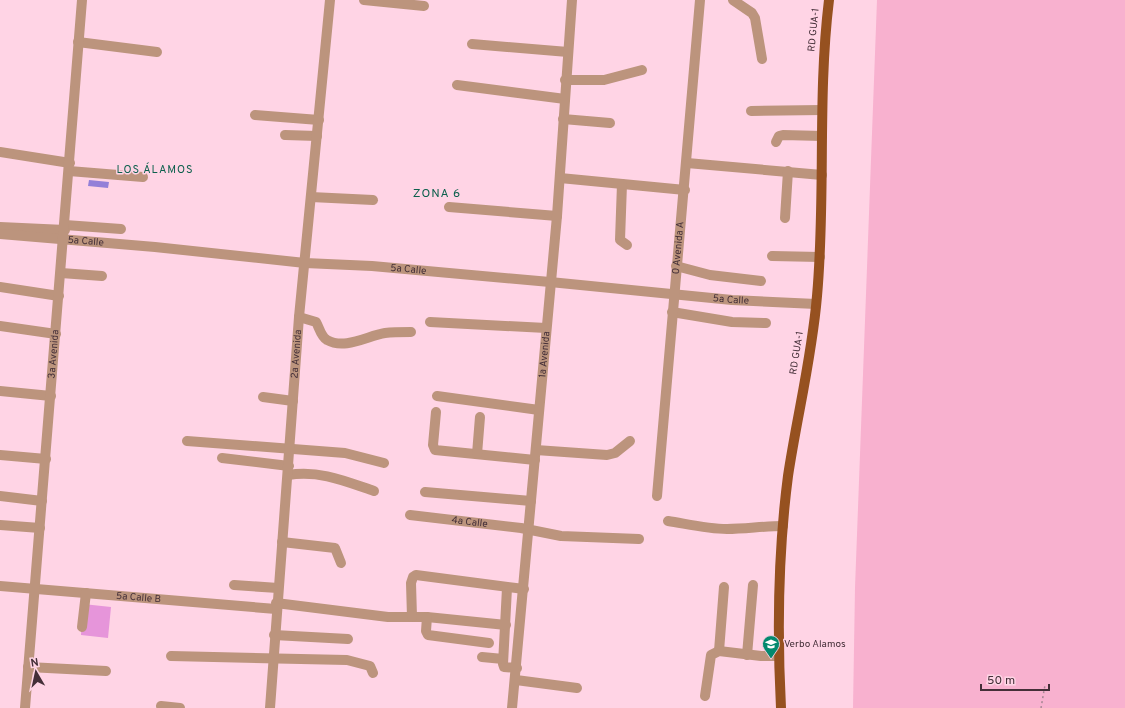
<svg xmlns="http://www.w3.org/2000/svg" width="1125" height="708" viewBox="0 0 1125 708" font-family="Overpass,sans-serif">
<rect width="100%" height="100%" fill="#ffd4e5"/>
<polygon fill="#f8b1cf" points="877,0 1125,0 1125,708 853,708 855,588"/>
<polygon fill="#9380d8" points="89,180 109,182 108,188 88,186"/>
<polygon fill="#e695da" points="83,604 111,607 108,638 81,635"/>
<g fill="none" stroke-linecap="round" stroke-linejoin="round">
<polyline stroke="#a68693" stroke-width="1.5" stroke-dasharray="2 3" stroke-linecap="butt" points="1041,708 1045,685"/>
<g stroke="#bc947d" stroke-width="10">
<polyline points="364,0 424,6"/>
<polyline points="733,0 752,13 755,18 762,59"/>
<polyline points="78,42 157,52"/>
<polyline points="472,44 568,52"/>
<polyline points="565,80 604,80 642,70"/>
<polyline points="457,85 565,99"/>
<polyline points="751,111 822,110"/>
<polyline points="255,115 319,120"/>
<polyline points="563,119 610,123"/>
<polyline points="285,135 317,136"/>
<polyline points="776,142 779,136 783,135 822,136"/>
<polyline points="0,152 70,163"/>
<polyline points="687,163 822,175"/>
<polyline points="69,171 143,177"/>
<polyline points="560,178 685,190"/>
<polyline points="622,184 620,240 627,245"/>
<polyline points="311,197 373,200"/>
<polyline points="449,207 557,216"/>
<polyline points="785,218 788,171"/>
<polyline points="65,225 121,229"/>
<polyline points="0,227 65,230"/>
<path id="s1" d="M0 234 155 247 305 263 372 266 550 282 732 300 816 304"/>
<polyline points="772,256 820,257"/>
<polyline points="676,266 710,275 761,281"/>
<polyline points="61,273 102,276"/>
<polyline points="0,287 59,296"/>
<polyline points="672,312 732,322 766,323"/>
<path d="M299 317 316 322C319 327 321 337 327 340 345 350 367 336 385 333 393 332 402 332 411 332"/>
<polyline points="430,322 546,328"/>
<polyline points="0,326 56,334"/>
<polyline points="0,391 51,396"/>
<polyline points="437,396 539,410"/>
<polyline points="263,397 293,401"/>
<polyline points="436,412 433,445 435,450 535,460"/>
<polyline points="187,441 345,453 384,463"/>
<polyline points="536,450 607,455 615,453 630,441"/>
<polyline points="477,454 480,417"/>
<polyline points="0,455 46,459"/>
<polyline points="222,458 289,466"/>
<path d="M288 475C320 470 345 481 374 491"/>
<polyline points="425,492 531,501"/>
<polyline points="0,496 42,501"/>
<path id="s2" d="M657 496C670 330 686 165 700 0"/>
<path id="s3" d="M410 515 521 528 561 536 639 539"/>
<path d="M668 521C687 524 707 529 727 529 745 529 764 526 783 526"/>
<polyline points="0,525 40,528"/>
<polyline points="282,542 335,548 341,563"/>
<polyline points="234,585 278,588"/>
<path id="s4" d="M0 586 276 609"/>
<polyline points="507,588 503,664 504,667 517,668"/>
<polyline points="276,603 388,617 427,617 506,625"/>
<polyline points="412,617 411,583 413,577 416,575 524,589"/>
<polyline points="427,617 426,631 428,635 489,643"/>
<polyline points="82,627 86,593"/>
<polyline points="274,635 348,639"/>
<polyline points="719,651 724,587"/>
<polyline points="747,655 753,585"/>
<polyline points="171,656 347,660 370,666 373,673"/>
<polyline points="482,657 503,659"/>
<polyline points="28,667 106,671"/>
<polyline points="516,680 577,688"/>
<polyline points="705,696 711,655 719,651 761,656 779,656"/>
<polyline points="161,706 180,708"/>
<path id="s5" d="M25 708 82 0"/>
<path id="s6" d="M270 708 299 317 330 0"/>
<path id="s7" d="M512 708 557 216 572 0"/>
</g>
<path stroke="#965120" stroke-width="10" d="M781 708C777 631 778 553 788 476 797 416 812 357 817 296 826 198 817 98 829 0"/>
</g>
<defs>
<g id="school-pin" transform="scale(0.9)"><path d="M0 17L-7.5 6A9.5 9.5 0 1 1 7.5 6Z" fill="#03896e" stroke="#ffd4e5"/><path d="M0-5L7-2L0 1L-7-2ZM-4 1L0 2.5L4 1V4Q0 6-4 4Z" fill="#fff"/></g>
</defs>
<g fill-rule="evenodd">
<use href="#school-pin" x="771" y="644"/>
</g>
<g text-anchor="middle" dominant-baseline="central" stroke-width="3" stroke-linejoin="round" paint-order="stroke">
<g font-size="10" fill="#442f38" stroke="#ffd4e5">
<text transform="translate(814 30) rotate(-84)">RD GUA-1</text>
<text stroke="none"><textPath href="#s1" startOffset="86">5a Calle</textPath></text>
<text stroke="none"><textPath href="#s2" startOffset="249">0 Avenida A</textPath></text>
<text stroke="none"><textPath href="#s1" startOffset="410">5a Calle</textPath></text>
<text stroke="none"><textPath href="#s1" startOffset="734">5a Calle</textPath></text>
<text transform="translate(797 353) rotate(-81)">RD GUA-1</text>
<text stroke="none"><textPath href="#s5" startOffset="355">3a Avenida</textPath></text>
<text stroke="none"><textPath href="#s6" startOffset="355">2a Avenida</textPath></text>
<text stroke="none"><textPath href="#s7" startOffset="355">1a Avenida</textPath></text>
<text stroke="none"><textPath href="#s3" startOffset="60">4a Calle</textPath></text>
<text stroke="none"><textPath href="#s4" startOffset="139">5a Calle B</textPath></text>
</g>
<g font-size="10" fill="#442f38" stroke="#ffd4e5" text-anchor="start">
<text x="784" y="644">Verbo Alamos</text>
</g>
<g font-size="11" letter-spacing="1" fill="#0d604d" stroke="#ffd4e5">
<text x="155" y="170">LOS ÁLAMOS</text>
</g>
<g font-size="12" letter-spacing="1" fill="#0d604d" stroke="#ffd4e5">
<text x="437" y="194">ZONA 6</text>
</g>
</g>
<g transform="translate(36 672) rotate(351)" stroke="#ffd4e5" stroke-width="3" paint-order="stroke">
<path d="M0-3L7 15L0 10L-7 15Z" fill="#442f38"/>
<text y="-6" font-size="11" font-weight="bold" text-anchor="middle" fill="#442f38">N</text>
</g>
<path d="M981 684v6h68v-6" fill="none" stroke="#442f38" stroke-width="2"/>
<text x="987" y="684" font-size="12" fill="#442f38" stroke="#ffd4e5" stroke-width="3" paint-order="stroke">50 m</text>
</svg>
